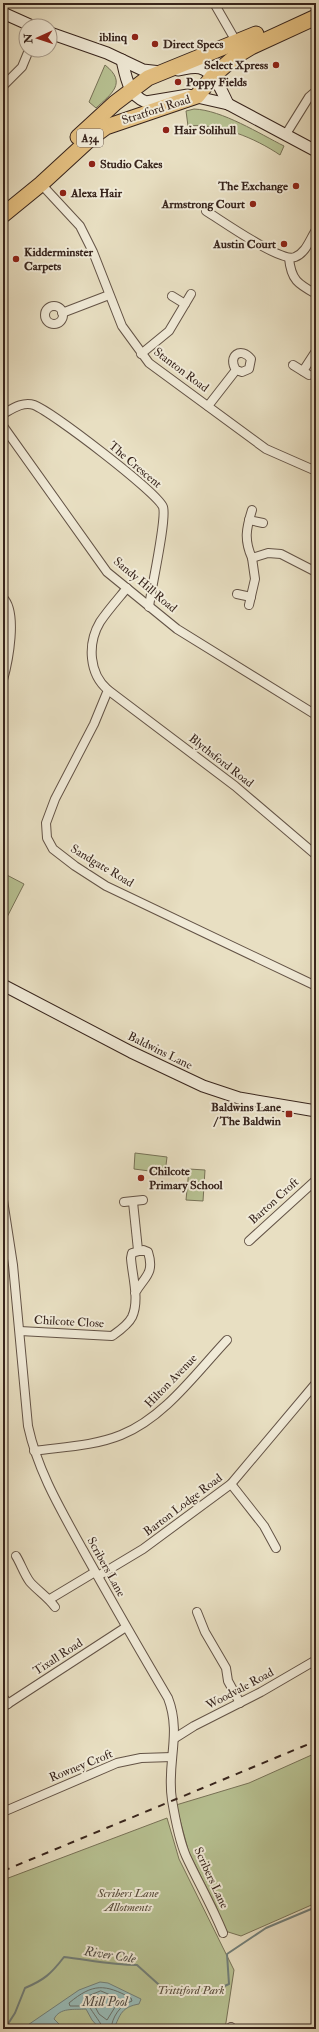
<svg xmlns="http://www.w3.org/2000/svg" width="319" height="2032" viewBox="0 0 319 2032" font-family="'IM FELL Double Pica',serif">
<rect width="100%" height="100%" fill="#e8dfc2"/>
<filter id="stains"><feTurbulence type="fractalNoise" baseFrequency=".005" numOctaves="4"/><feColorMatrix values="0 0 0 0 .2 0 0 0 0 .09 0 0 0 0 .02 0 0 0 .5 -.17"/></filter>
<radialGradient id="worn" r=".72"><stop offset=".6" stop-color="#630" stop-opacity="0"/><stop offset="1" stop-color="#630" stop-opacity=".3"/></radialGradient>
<g fill="#b7c192" stroke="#777257">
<path d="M105 65C128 83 111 94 96 108L89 102Z"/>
<path d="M194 109C222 110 260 134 284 146L280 155C255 138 219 123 188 126L186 111Z"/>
<polygon points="3,873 24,884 4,923 3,923"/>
<polygon points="135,1153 167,1157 165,1173 134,1169"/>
<polygon points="189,1169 205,1170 203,1201 186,1200"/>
<polygon points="316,1753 316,1903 241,1936 225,1931 216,1906 189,1853 176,1805 249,1783"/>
<polygon points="167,1818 179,1859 234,1970 225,2029 3,2029 3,1880"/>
</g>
<path fill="#98bcb9" stroke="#717f7a" d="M100 1982 108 1983 141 1999 139 2004C122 2007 120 2014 114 2029H100L92 2020 86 2009C74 2010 60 2007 54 2019L60 2025 54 2029H22L79 1990Z"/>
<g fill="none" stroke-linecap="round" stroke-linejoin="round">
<g stroke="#68706a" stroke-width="1">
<polygon points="101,1991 120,1999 107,2020 99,2014 93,2003 85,1999 86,1997"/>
<path d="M103 2029C103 2025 92 2012 89 2006H70L69 2003C93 1983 105 1984 131 1998L132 2001C120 2005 112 2017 111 2029"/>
</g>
<path stroke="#717f7a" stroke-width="2" d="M3 2027H6L15 2013 25 1988C44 1980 51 1974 64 1957 89 1960 112 1965 137 1965L167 1992 207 1994 229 1984 227 1954 266 1928 316 1907"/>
<g stroke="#635346" stroke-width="10">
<g id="street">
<polyline points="214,3 237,43"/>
<polyline points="3,86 22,67 29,50"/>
<polyline points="286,134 309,97 316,91"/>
<polyline points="41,184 80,226 93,252 122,326 149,363 266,449 316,471"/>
<path d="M206 211C221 220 281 263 295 257 306 253 310 239 316 230"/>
<path d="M289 258C291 280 298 284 316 294"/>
<polyline points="172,296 185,304"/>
<circle cx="54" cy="315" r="9"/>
<polyline points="62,313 109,295"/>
<polyline points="141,354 169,331 191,294"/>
<polyline points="293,365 309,375"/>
<polyline points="303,371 316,351"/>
<path d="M208 406 236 370C227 356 241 346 251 359L249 369 242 372 236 370"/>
<path d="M3 414C12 409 23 401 34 405 52 412 157 492 163 507 167 519 151 589 149 607"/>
<polyline points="3,426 107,572 177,629 316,715"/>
<path d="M252 510C246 529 244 540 252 558L268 553 281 554 316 572"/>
<polyline points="249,520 263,523"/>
<path d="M127 588C118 599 108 610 100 622 87 644 89 674 108 690L94 724 55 799 46 823 47 838 53 849 75 866 106 886 316 986"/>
<polyline points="237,594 251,597"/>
<path d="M3 598C18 612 8 662 3 680"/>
<polyline points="249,605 255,579 252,558"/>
<polyline points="108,690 235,786 316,855"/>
<path d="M3 1200 13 1265 28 1426C38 1472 61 1510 83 1550 111 1600 139 1649 168 1698 182 1734 166 1764 172 1800 175 1818 179 1840 186 1856 198 1882 212 1906 223 1933"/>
<polyline points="124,1202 143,1200"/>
<polyline points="133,1202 138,1250"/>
<polyline points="249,1241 316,1180"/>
<path d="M20 1331 112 1336C119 1331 128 1325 132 1317 140 1300 132 1275 131 1258L132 1253 143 1250 148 1252C155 1274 144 1277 135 1293"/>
<path d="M34 1451C62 1447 94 1446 121 1435 164 1418 196 1373 227 1340"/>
<polyline points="231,1484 264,1526 276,1548"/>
<path d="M16 1556C21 1564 24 1574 30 1582 38 1591 48 1597 55 1607"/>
<polyline points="98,1576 143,1549 231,1484 316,1383"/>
<polyline points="50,1599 95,1572"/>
<polyline points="197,1612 205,1632 226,1668 228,1681 240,1703"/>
<polyline points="3,1697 8,1704"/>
<polyline points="3,1707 126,1627"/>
<polyline points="175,1738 194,1726 261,1692 316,1660"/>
<polyline points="3,1812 117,1763 141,1758 172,1757"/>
<polyline points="231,2027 231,2029"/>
</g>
</g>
<g stroke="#37241c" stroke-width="13">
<g id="secondary">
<polyline points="3,13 32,26"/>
<polyline points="50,33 107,53 143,70 161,72"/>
<path d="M122 60C126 77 128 95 146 102L188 95 228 104 316 151"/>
<path d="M178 70C185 69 193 66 200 68 215 72 222 92 228 104"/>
<polyline points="3,985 131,1052 203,1086 239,1098 316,1111"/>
</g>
</g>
<g stroke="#37241c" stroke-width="17">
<g id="highway">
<polyline points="78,137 115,103 148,78 256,34"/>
<polyline points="3,215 41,184 91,138 106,127 197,96 214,75 236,56 251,47 316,17"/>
</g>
</g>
<use href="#street" stroke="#f0ead7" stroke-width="8"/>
<use href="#secondary" stroke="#f0ead7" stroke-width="11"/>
<use href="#highway" stroke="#e4c081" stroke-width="15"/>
<polyline stroke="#37241c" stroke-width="2" stroke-dasharray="7 7" stroke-linecap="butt" points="3,1871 316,1741"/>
</g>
<g fill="#8f2418" stroke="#f0ead7" stroke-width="1.5">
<circle cx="135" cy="37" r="4"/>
<circle cx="155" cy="44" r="4"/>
<circle cx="276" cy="65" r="4"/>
<circle cx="178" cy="82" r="4"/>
<circle cx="166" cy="130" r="4"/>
<circle cx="92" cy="164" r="4"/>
<circle cx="296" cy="186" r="4"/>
<circle cx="63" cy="193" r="4"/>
<circle cx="253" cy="204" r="4"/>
<circle cx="284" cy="244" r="4"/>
<circle cx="16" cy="259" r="4"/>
<rect x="285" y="1110" width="8" height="8" rx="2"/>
<circle cx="141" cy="1178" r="4"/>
</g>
<g text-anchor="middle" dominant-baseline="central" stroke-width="4" stroke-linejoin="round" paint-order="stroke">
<rect fill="#f0ead7" stroke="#6e5f54" stroke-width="1" x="77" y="129" width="26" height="18" rx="3"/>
<g font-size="11" font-weight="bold" fill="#37241c">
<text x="90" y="138">A34</text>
</g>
<g font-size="12" font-weight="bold" fill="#37241c" stroke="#f0ead7" text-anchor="start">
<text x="127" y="37" text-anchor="end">iblinq</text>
<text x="163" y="44">Direct Specs</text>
<text x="268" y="65" text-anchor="end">Select Xpress</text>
<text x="186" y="82">Poppy Fields</text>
<text x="174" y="130">Hair Solihull</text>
<text x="100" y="164">Studio Cakes</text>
<text x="288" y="186" text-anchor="end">The Exchange</text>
<text x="71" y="193">Alexa Hair</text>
<text x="245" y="204" text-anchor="end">Armstrong Court</text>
<text x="276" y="244" text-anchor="end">Austin Court</text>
<text x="24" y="252">Kidderminster<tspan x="24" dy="14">Carpets</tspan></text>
<text x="281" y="1107" text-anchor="end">Baldwins Lane<tspan x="281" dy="14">/ The Baldwin</tspan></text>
<text x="149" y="1171">Chilcote<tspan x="149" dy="14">Primary School</tspan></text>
</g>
<g font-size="12" fill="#37241c" stroke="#f0ead7">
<text transform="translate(156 110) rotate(-18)">Stratford Road</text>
<text transform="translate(181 370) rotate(37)">Stanton Road</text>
<text transform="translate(135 465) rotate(40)">The Crescent</text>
<text transform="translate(145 585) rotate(40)">Sandy Hill Road</text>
<text transform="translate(221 761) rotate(38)">Blythsford Road</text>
<text transform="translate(102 866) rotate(31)">Sandgate Road</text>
<text transform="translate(160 1051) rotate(26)">Baldwins Lane</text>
<text transform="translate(274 1201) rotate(-42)">Barton Croft</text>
<text transform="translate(69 1322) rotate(3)">Chilcote Close</text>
<text transform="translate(171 1381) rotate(-46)">Hilton Avenue</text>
<text transform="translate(183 1505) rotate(-37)">Barton Lodge Road</text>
<text transform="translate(106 1567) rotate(61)">Scribers Lane</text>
<text transform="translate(58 1657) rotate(-33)">Tixall Road</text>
<text transform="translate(240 1689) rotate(-28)">Woodvale Road</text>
<text transform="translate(81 1766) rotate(-22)">Rowney Croft</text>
<text transform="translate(211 1878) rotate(65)">Scribers Lane</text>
</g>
<g font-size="12" font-style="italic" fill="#574b3a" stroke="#f0ead7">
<text x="128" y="1893">Scribers Lane<tspan x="128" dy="14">Allotments</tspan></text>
<text x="191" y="1990">Trittiford Park</text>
</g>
<g font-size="13" font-style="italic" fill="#4f4a43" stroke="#f0ead7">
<text transform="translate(110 1955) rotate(9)">River Cole</text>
<text x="105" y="2002">Mill Pool</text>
</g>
</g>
<rect width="319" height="2032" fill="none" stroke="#e8dfc2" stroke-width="16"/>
<rect x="4" y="4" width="311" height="2024" fill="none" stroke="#37241c" stroke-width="2"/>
<rect x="8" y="8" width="303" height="2016" fill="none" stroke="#37241c"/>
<g transform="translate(38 38) rotate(267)"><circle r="19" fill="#f0ead7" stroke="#a69b8c"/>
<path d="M0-3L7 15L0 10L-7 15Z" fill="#8f2418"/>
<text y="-6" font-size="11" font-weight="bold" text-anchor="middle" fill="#37241c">N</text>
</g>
<rect width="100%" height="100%" filter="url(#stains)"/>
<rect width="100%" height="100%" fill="url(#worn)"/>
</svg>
